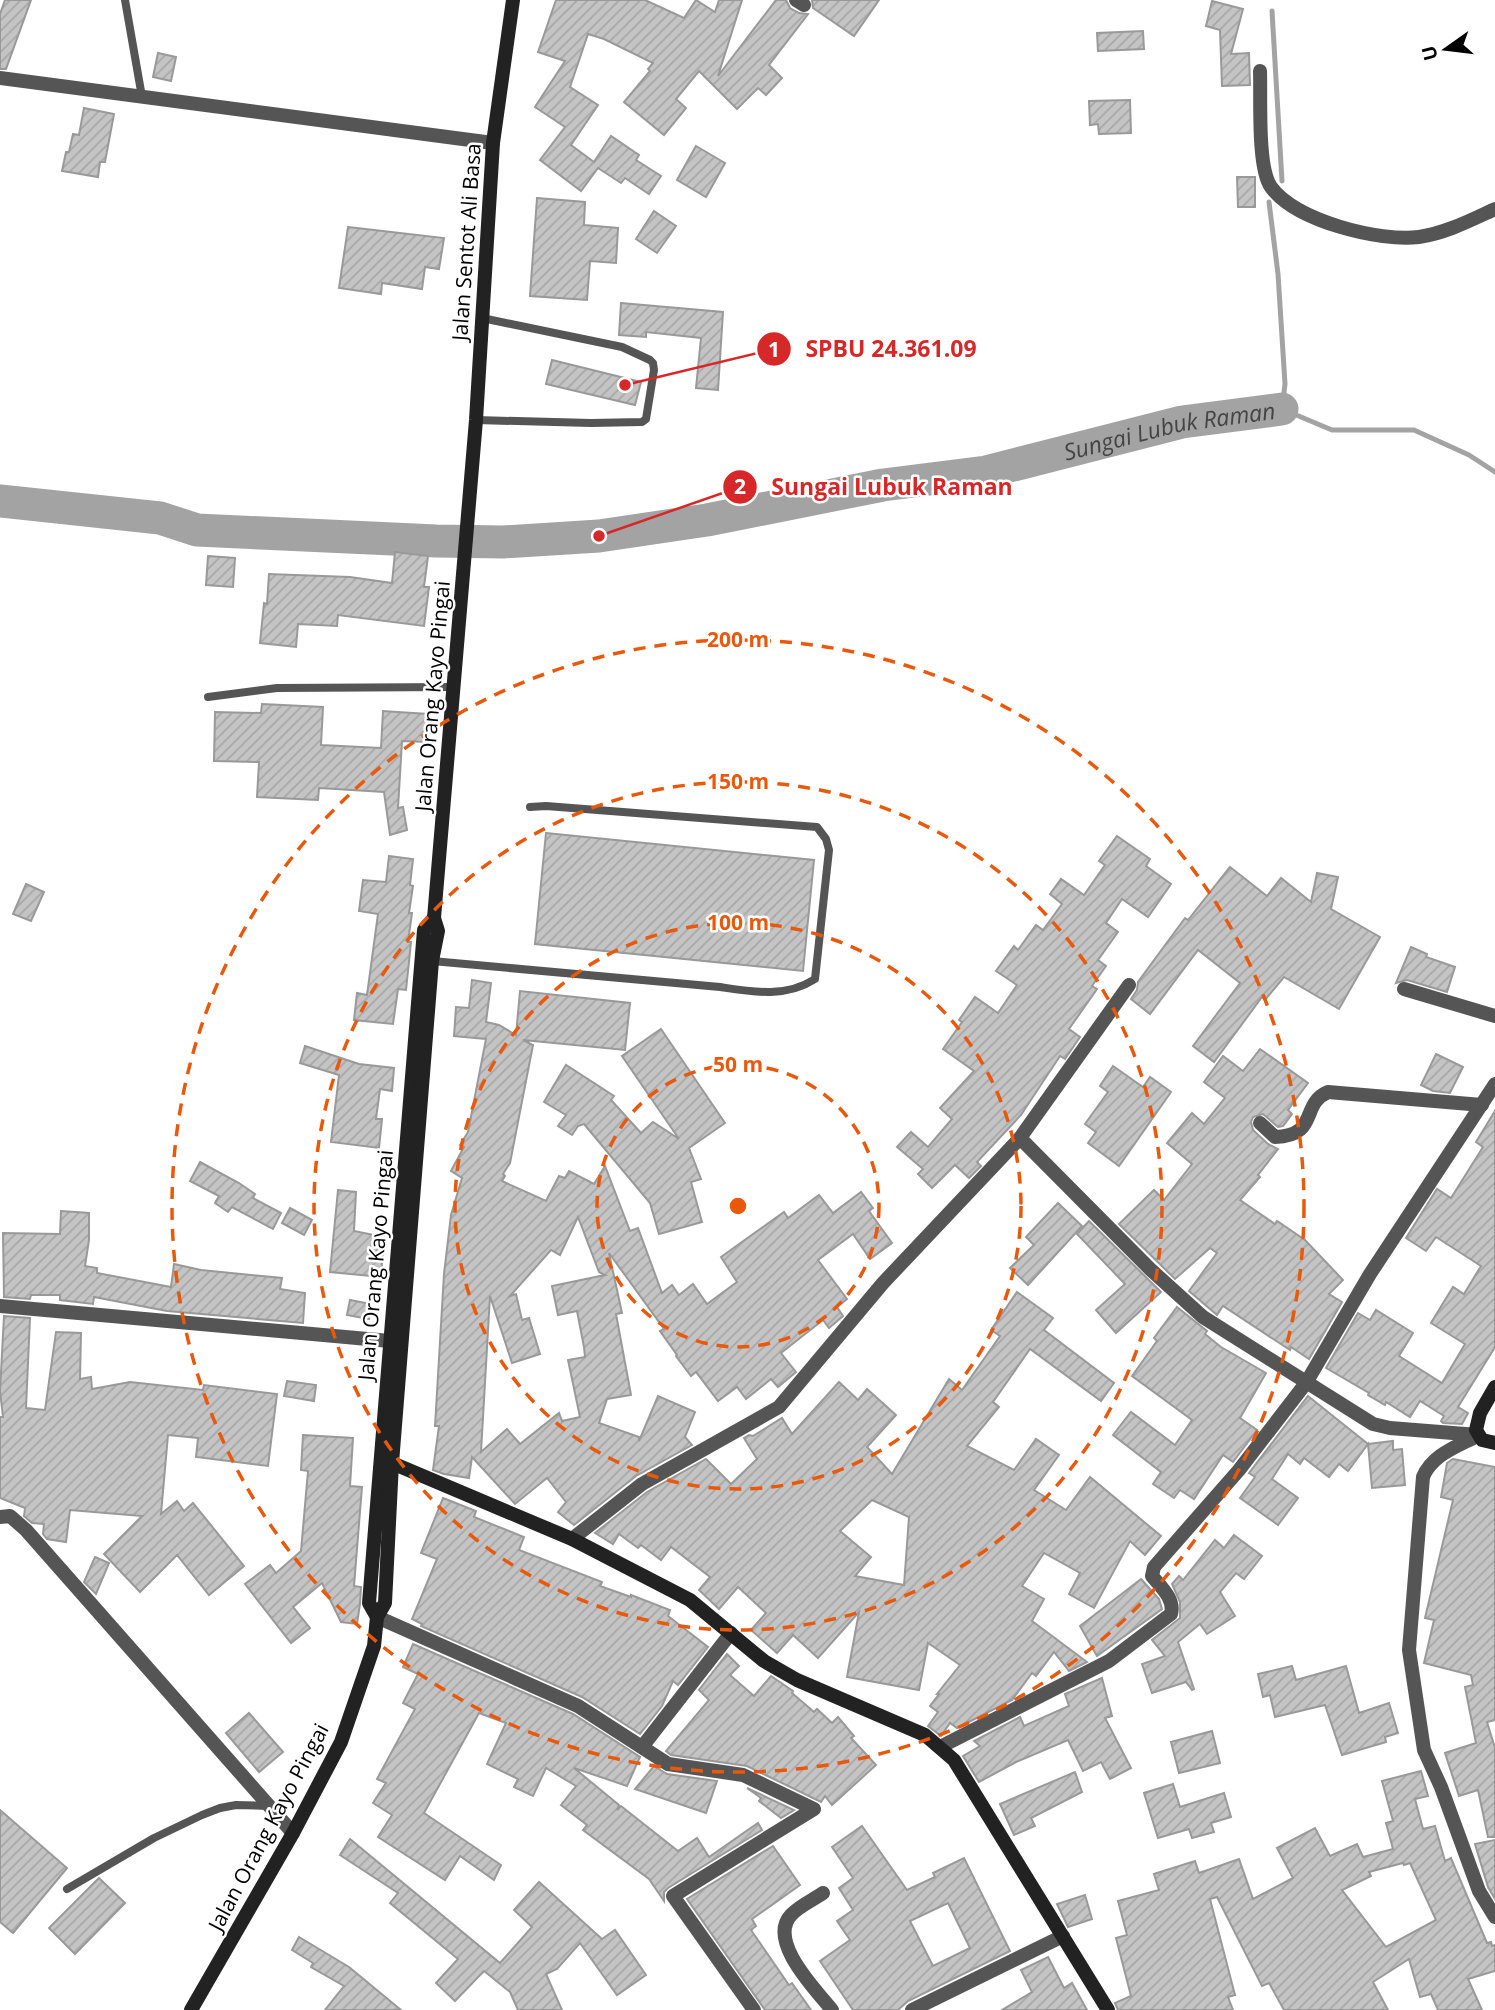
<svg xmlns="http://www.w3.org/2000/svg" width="1495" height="2010" viewBox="0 0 1495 2010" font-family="'Open Sans',sans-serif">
<defs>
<pattern id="building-hatch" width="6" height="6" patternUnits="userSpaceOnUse" patternTransform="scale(1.75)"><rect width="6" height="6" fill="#c4c4c4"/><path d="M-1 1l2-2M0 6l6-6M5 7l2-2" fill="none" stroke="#a7a7a7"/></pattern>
</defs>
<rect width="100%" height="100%" fill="#fff"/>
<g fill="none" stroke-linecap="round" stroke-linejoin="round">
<g stroke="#a3a3a3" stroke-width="5">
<polyline points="1272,11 1282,181"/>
<polyline points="1269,202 1278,274 1285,384 1282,409 1332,430 1414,430 1469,455 1495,472"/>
</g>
<path stroke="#a3a3a3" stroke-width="33" id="s1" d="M0 501 160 518 197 530 436 541 503 542 599 536 707 520 883 485 986 472 1182 422 1282 409"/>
</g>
<g fill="url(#building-hatch)" stroke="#999" stroke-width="2" fill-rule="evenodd">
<polygon points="5,0 31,0 6,69 0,69 0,14"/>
<polygon points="556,0 645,0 684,18 696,0 715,12 719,0 742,0 718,76 776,0 786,0 790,8 799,13 808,14 769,65 782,78 766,95 758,88 737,109 699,71 676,99 686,108 664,135 624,102 650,71 648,69 653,63 604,39 588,34 570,87 598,105 571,145 594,162 611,136 639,155 636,160 661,176 649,194 625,178 621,183 598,168 581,191 540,160 565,127 535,107 565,61 538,52"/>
<polygon points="812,0 879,0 854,36 813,8"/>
<polygon points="1212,1 1243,9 1231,54 1249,53 1250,85 1222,86 1220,30 1206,26"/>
<polygon points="1143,31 1144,49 1098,51 1097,33"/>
<polygon points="158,53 176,57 171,81 153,77"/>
<polygon points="1130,100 1131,133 1099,134 1098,124 1090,125 1089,101"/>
<polygon points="84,108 114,114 105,162 100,162 98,177 62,171 66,152 69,152 73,134 79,135"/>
<polygon points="696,146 725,163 706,197 677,180"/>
<polygon points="1237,177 1255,177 1255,207 1238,207"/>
<polygon points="537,198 585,202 584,225 618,228 616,263 590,261 587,300 530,296"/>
<polygon points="654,211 676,226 657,253 636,239"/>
<polygon points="348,227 444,238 439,269 425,267 422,289 382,283 381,294 339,288"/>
<polygon points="621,303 723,312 718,390 696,388 701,338 646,332 646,337 619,335"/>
<polygon points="552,360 641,382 635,405 546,384"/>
<polygon points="395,552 428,556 424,587 429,587 424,626 338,615 337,626 298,624 296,647 260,643 264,603 267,604 269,574 350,577 392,583"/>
<polygon points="208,556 235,558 233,587 206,585"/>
<polygon points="262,704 323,707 321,745 381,748 383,711 428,714 427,742 402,741 398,808 403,807 407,830 390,835 384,792 319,788 318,800 257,797 259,762 214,761 215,712 261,713"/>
<polygon points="546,833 814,860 803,971 535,944"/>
<polygon points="1117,836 1150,859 1146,866 1171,884 1148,917 1122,899 1106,923 1118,932 1098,960 1106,966 1092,986 1097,989 1069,1029 1080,1037 1065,1059 1060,1056 1021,1115 977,1162 981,1166 969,1178 955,1165 932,1188 918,1174 923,1169 897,1147 911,1132 928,1147 952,1119 940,1108 974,1071 943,1049 962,1022 959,1020 975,997 998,1013 1017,985 996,971 1014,946 1018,950 1036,925 1043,930 1062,904 1050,894 1061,879 1084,895 1105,865 1099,861"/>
<polygon points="389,856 413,859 410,885 413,886 409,913 412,913 408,942 411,942 409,962 406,990 398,989 393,1024 354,1020 357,993 367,995 378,914 359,911 363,880 386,882"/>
<polygon points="1230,867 1267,896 1281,878 1311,902 1317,873 1338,877 1331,909 1380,937 1339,1009 1284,977 1265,1000 1262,997 1214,1062 1193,1046 1240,983 1198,950 1150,1014 1131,999 1137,990 1138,982 1185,918 1188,920"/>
<polygon points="26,884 44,892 31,921 13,914"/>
<polygon points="1411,947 1427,954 1426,957 1455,967 1447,992 1407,980 1396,983"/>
<path d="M472 980 491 983 486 1022 499 1025 516 1035 520 991 630 1003 625 1050 523 1040 533 1045 510 1163 503 1174 505 1176 502 1181 546 1201 559 1176 565 1178 569 1171 594 1184 605 1166 630 1231 638 1228 662 1293 672 1285 679 1295 693 1284 707 1304 737 1282 721 1257 784 1212 788 1218 819 1195 833 1213 861 1192 873 1208 869 1211 892 1243 870 1259 853 1234 818 1260 847 1299 837 1307 843 1316 829 1328 823 1320 781 1353 796 1372 778 1387 771 1379 746 1399 737 1387 718 1401 696 1372 691 1376 676 1356 677 1355 660 1331 664 1329 609 1253 622 1313 616 1314 631 1395 607 1399 599 1423 639 1437V1441L658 1396 695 1412 685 1437 692 1445 636 1476 574 1525 558 1512 566 1502 547 1478 515 1504 472 1457 469 1478 444 1474 433 1470 439 1426H435L444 1274 451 1215 462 1178 451 1171 464 1147 460 1145 468 1132 486 1039 454 1036 456 1007 469 1008ZM578 1217 599 1272 605 1275 552 1286 558 1315 577 1311 584 1347 585 1357 568 1360 580 1417 562 1421 559 1413 520 1444 507 1429 481 1452 490 1296 512 1363 540 1354 529 1318 522 1320 516 1294 510 1296 551 1250 560 1255Z"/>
<polygon points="661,1029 725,1123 689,1148 701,1179 691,1182 702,1222 659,1234 650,1203 584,1124 578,1126 572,1135 558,1126 566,1115 544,1102 566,1065 614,1096 611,1100 641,1133 653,1122 679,1139 622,1056"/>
<polygon points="305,1046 359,1064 394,1068 392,1091 380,1089 376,1119 382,1119 379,1148 331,1142 339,1075 300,1063"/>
<polygon points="1260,1049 1308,1083 1288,1110 1292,1114 1283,1126 1278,1127 1263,1114 1253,1117 1251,1122 1253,1130 1268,1144 1278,1149 1258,1175 1260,1177 1240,1200 1275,1224 1277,1221 1305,1240 1343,1280 1329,1294 1342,1302 1309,1359 1291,1347 1290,1350 1223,1306 1217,1315 1189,1291 1217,1253 1210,1248 1175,1279 1119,1224 1154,1190 1164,1200 1192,1164 1167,1143 1192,1113 1204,1124 1225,1098 1204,1082 1223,1056 1243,1071"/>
<polygon points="1436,1054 1463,1067 1450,1093 1433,1091 1421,1085"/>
<polygon points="1113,1066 1143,1087 1150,1077 1171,1092 1119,1166 1088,1143 1096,1132 1085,1124 1108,1092 1100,1086"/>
<polygon points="1495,1111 1495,1347 1458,1407 1468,1413 1462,1424 1443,1423 1441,1421 1444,1416 1420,1401 1410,1417 1386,1402 1385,1405 1368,1395 1369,1393 1326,1368 1358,1313 1370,1320 1376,1310 1413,1333 1399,1356 1442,1383 1465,1344 1431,1323 1453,1287 1464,1294 1481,1266 1436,1237 1426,1251 1406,1238 1437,1189 1451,1198 1483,1147 1476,1142"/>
<polygon points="200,1162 239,1183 255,1194 253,1198 281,1213 273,1229 232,1207 228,1212 215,1203 219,1196 190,1181"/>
<polygon points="338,1190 356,1192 354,1231 384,1237 381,1277 330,1272"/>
<polygon points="1058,1203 1082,1226 1028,1285 1010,1268 1034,1245 1026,1237"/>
<polygon points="290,1208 312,1220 304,1235 282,1223"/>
<polygon points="61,1211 89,1213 89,1240 85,1266 97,1268 97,1273 171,1287 174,1264 201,1270 282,1278 280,1289 305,1293 303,1323 167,1311 94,1297 93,1304 60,1300 60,1295 31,1295 30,1299 4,1297 3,1233 60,1234"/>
<polygon points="1089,1221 1161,1292 1116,1333 1096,1310 1125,1284 1077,1234"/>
<path d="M1017 1292 1053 1318 1044 1330 1114 1383 1101 1401 1030 1349 993 1402 999 1407 967 1446 1014 1470 1036 1439 1059 1455 1034 1490 1066 1510 1090 1477 1161 1536 1145 1555 1130 1541 1094 1608 1069 1594 1080 1573 1044 1553 1022 1586 1044 1599 1032 1621 1087 1662 1069 1671 1054 1652 1036 1676 1032 1673 1012 1700 957 1728 950 1723 941 1736 928 1726 938 1712 930 1706 939 1694H937L960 1665 928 1643 919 1690 847 1677 859 1612 818 1658 793 1635 777 1653 751 1630 766 1613 738 1587 719 1609 699 1590 710 1577 671 1547 661 1560 641 1545 638 1548 619 1534 613 1544 595 1533 647 1492 706 1459 731 1484 757 1459 744 1438 749 1435 753 1436 782 1418 792 1434 839 1382 858 1400 867 1389 896 1415 867 1447 892 1474 949 1379 962 1390 1000 1336 991 1330ZM872 1500 909 1517 904 1585 855 1576 871 1557 840 1531Z"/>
<polygon points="350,1300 371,1304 369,1319 347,1315"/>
<polygon points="1177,1307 1207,1331 1205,1334 1221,1347 1266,1373 1240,1418 1257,1430 1233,1462 1223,1455 1194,1499 1180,1490 1174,1498 1153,1484 1161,1472 1113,1435 1131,1412 1175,1445 1192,1420 1132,1376 1157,1341 1154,1338"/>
<polygon points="4,1316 30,1318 26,1408 45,1410 56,1332 81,1333 80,1379 91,1377 92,1389 130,1382 203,1390 204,1385 277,1394 268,1466 196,1457 198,1438 168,1435 161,1514 177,1501 184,1511 193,1503 244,1566 209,1595 177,1555 140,1592 104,1554 142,1516 70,1510 66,1542 47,1539 43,1534 44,1524 32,1523 24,1516 25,1508 0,1498 0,1417 3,1417 0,1391"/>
<polygon points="287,1381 316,1385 314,1401 284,1396"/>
<polygon points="1308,1396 1368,1444 1393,1441 1393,1450 1402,1449 1405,1485 1372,1488 1368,1444 1348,1471 1339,1464 1329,1477 1304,1458 1300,1464 1288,1454 1272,1479 1298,1498 1278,1525 1240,1498 1255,1477 1249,1473"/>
<polygon points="303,1435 353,1438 350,1486 362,1487 354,1586 361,1587 360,1604 357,1624 341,1622 322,1583 293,1607 310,1628 291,1643 245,1584 270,1565 276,1573 301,1551 308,1471 301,1470"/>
<polygon points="1453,1459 1495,1467 1495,1720 1487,1722 1495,1748 1495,1837 1488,1837 1478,1790 1459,1796 1445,1753 1476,1743 1465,1687 1473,1685 1471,1675 1424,1663 1434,1620 1425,1618 1453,1500 1441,1497 1447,1463"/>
<polygon points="443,1498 476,1511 474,1517 524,1537 519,1550 602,1582 600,1586 631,1597 631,1595 670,1610 668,1616 708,1647 678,1685 673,1681 662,1706 640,1734 582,1697 421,1626 422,1624 412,1619 437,1559 421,1553"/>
<polygon points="1234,1535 1262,1556 1244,1579 1236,1573 1220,1592 1235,1616 1207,1634 1200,1624 1178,1642 1194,1689 1192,1690 1186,1682 1152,1693 1142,1664 1165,1656 1152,1640 1180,1618 1180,1602 1172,1584 1179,1576 1183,1580 1215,1540 1224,1548"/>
<polygon points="95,1557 109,1563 96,1594 84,1582"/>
<polygon points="1141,1579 1159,1599 1162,1609 1097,1656 1080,1626"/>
<polygon points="413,1644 573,1714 640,1757 627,1786 574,1768 619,1805 617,1810 621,1806 678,1851 697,1838 709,1857 758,1823 762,1830 668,1888 664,1892 664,1901 649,1879 583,1830 587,1825 561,1805 576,1786 546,1768 533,1796 514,1787 518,1779 487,1764 506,1723 479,1713 424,1813 501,1865 494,1880 460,1856 445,1880 378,1837 392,1815 373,1803 386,1783 377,1779 415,1709 403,1703 418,1674 403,1667"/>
<polygon points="727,1654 739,1666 730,1675 754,1696 771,1676 793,1691 792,1693 814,1712 817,1709 832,1723 838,1717 854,1736 851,1738 876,1765 832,1805 825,1796 821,1802 747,1766 671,1755 666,1751 709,1700 699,1690"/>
<polygon points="1292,1666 1296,1680 1346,1666 1359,1713 1389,1703 1398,1733 1385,1737 1386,1742 1342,1755 1325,1705 1275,1717 1270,1695 1263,1697 1258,1674"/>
<polygon points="1102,1678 1112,1716 1105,1718 1131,1768 1110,1779 1101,1762 1083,1771 1068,1740 1016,1762 979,1782 963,1756 980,1746 974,1741 1020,1717 1024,1726 1069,1706 1065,1694"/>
<polygon points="249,1713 283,1752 259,1772 226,1733"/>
<polygon points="1212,1731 1220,1763 1179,1773 1171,1742"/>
<polygon points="654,1766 667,1774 717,1781 706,1813 635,1789"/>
<path d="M1421 1771 1428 1796 1415 1799 1423 1829 1435 1826 1445 1861 1451 1858 1487 1943 1491 1942 1492 1946 1495 1945V1971L1468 1979 1482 2010H1438L1431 1994 1420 1997 1409 1959 1373 1982 1388 2010H1284L1269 1983 1262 1986 1217 1897 1210 1899 1235 1995 1228 1997 1233 2010H1118L1115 2003 1131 1996 1116 1938 1127 1935 1118 1901 1159 1890 1154 1874 1195 1861 1199 1873 1239 1859 1253 1899 1293 1878 1277 1848 1315 1828 1330 1856 1357 1844 1363 1857 1393 1849 1386 1823 1393 1821 1382 1781ZM1403 1863 1404 1865 1410 1863 1436 1920 1386 1947 1342 1890 1371 1876 1369 1872Z"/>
<polygon points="1075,1772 1082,1792 1031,1818 1035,1826 1014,1835 1000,1804"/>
<polygon points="1173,1784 1180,1807 1224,1793 1231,1817 1211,1823 1214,1832 1192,1838 1189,1829 1158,1838 1144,1793"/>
<polygon points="747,1788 794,1810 781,1818 759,1801 761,1798"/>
<polygon points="0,1810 67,1868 13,1933 0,1922"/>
<path d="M862 1826 907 1890 935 1877 933 1873 964 1858 1010 1951 908 2001 898 2010H853L820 1961 850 1940 837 1921 853 1910 839 1888 853 1878 832 1847ZM948 1903 970 1948 933 1966 910 1921Z"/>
<polygon points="350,1839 500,1963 532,1927 514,1910 539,1882 602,1939 615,1930 646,1975 617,1995 580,1943 557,1969 546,1974 562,2010 518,2010 510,1992 484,1971 455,2001 436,1983 458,1959 390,1903 398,1893 340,1855"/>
<polygon points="1495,1840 1495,1899 1488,1887 1475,1844"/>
<polygon points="773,1846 800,1885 752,1919 756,1926 751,1930 789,1985 792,1983 811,2010 765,2010 687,1899"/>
<polygon points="99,1878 125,1903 75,1954 49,1928"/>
<polygon points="1085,1895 1092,1919 1068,1927 1057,1904"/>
<polygon points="299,1937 349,1967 401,2010 325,2010 344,1986 311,1967 313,1963 292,1950"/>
<polygon points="1048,1957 1064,1988 1072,1983 1087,2010 1002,2010 1032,1992 1021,1970"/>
</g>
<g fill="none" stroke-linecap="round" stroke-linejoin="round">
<g stroke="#555" stroke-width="8">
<polyline points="125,0 142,97"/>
<polyline points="476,420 591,423 642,422 646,419 654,370 653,363 650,360 622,347 482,318"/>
<polyline points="208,697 277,688 454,687"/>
<path d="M432 961 720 987C753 992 786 998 815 979L829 850 826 839 817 827 546 806 530 807"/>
<polyline points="67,1889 154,1838 202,1815 220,1808 236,1805 269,1806"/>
</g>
<g stroke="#555" stroke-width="14">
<polyline points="796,0 804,5"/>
<path d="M1260 71C1261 96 1257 168 1271 187 1295 221 1380 242 1419 237 1446 233 1471 220 1495 209"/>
<polyline points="0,78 493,143"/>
<polyline points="1404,989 1495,1016"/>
<path d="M1260 1123 1275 1137C1319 1136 1300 1104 1328 1092L1482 1105"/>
<polyline points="1020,1138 1150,1269 1203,1317 1373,1424 1390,1428 1478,1435"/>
<polyline points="0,1306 390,1341"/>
<path d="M1477 1436C1456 1447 1432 1455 1423 1477L1409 1650 1424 1750 1441 1787 1479 1891 1495 1917"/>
<polyline points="0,1517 10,1516 26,1530 293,1833"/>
<polyline points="572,1539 642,1484 779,1407 883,1283 1020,1138 1129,985"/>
<polyline points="377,1617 578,1706 668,1764 743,1775 814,1809 673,1896 754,2010"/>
<polyline points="642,1747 731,1633"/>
<path d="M940 1747 1109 1661 1171 1614C1175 1599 1161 1587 1152 1576L1154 1567 1239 1470 1306 1383 1370 1274 1495 1084"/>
<path d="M823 1893C813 1900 799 1906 791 1915 767 1941 816 1990 832 2010"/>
<polyline points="912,2010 1063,1936"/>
</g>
<g stroke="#222" stroke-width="14">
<polyline points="1495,1387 1480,1413 1476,1430 1482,1440 1495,1443"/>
<polyline points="392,1463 572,1539 690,1600 764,1661 797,1680 925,1735 954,1760 1108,2010"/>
<polyline points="377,1617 369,1603 424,930 434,918"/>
<polyline points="191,2010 293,1833 341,1742 374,1646 377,1617 385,1603 392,1463 432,961 438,931 434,918 476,420 493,143 513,0"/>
</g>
</g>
<g fill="none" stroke="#e8590c" stroke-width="3.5" stroke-dasharray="12 9">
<circle cx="738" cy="1206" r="141"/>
<circle cx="738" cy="1206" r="283"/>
<circle cx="738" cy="1206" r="424"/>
<circle cx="738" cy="1206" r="566"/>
</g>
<g text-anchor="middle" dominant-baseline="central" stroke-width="5" stroke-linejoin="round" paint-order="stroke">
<g font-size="21" fill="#000" stroke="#fff">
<text transform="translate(466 242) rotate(-86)">Jalan Sentot Ali Basa</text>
<text transform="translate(432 696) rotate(-85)">Jalan Orang Kayo Pingai</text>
<text transform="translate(375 1265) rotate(-85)">Jalan Orang Kayo Pingai</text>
<text transform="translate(268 1827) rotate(-62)">Jalan Orang Kayo Pingai</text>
</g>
<g font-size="23" font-style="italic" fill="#444" stroke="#fff">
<text stroke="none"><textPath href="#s1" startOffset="1183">Sungai Lubuk Raman</textPath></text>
</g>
</g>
<circle cx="738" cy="1206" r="10" fill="#e8590c" stroke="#fff" stroke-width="3.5"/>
<g font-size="21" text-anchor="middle" font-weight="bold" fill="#e8590c" stroke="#fff" stroke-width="5" stroke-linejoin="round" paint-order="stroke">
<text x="738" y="647">200 m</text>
<text x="738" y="789">150 m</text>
<text x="738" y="930">100 m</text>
<text x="738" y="1072">50 m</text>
</g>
<path fill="none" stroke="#d62828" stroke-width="2.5" d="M625 385L774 349M599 536L740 487"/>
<g fill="#d62828" stroke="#fff" stroke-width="2.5">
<circle cx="625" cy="385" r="7"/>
<circle cx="599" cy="536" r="7"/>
<circle cx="774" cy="349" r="18"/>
<circle cx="740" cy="487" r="18"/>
</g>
<g font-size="21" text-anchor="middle" font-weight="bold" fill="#fff">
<text x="774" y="357">1</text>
<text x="740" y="494">2</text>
</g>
<g font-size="23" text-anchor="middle" font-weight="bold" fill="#d62828" stroke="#fff" stroke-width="5" stroke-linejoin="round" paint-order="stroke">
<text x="891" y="357">SPBU 24.361.09</text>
<text x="892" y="495">Sungai Lubuk Raman</text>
</g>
<g transform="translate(1446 49) rotate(256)" stroke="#ffffff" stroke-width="5" paint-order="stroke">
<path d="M0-5L12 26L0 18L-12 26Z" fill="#000000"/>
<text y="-10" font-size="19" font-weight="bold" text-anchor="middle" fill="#000000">U</text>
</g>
</svg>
